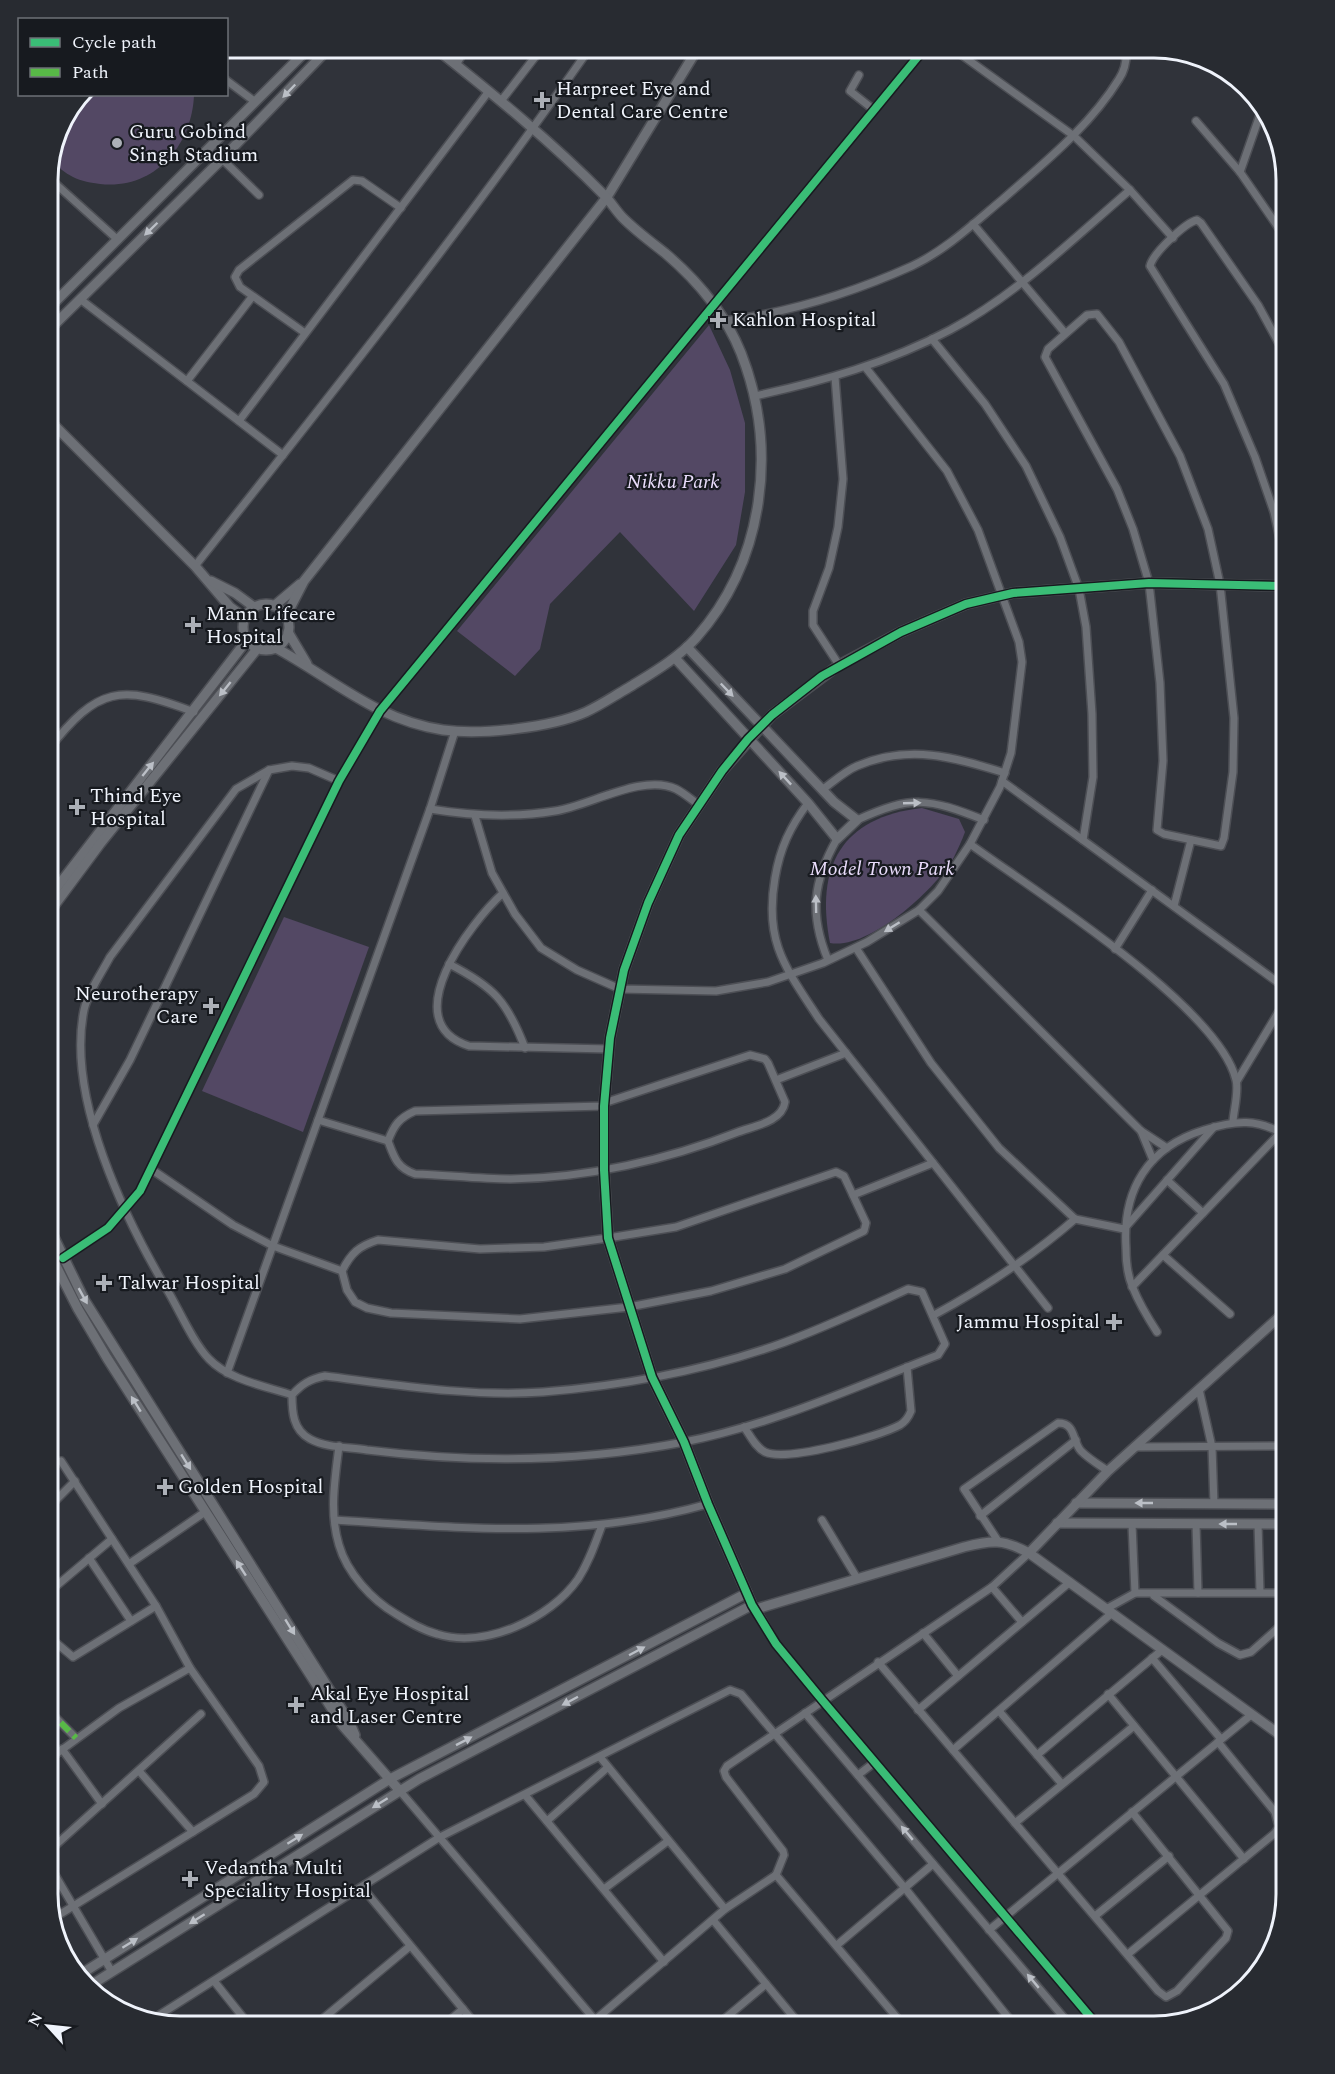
<svg xmlns="http://www.w3.org/2000/svg" width="1335" height="2074" viewBox="0 0 1335 2074" font-family="Spectral,serif">
<rect width="100%" height="100%" fill="#30333a"/>
<g fill="#534864">
<path d="M82 94 194 95C192 146 154 190 100 184 92 183 81 181 73 177 65 173 58 167 51 161L58 129Z"/>
<polygon points="709,325 730,370 745,423 745,492 736,545 694,611 620,532 550,604 540,649 515,676 457,631"/>
<path d="M922 808 959 819 965 832C962 840 958 849 954 857 936 889 869 950 830 943 815 867 841 817 922 808Z"/>
<polygon points="284,917 369,947 303,1132 202,1091"/>
</g>
<g fill="none" stroke-linecap="round" stroke-linejoin="round">
<g stroke="#4d4f55" stroke-width="10">
<g id="minor">
<polyline points="952,48 1074,136 1130,190 1173,238"/>
<polyline points="456,65 466,48"/>
<polyline points="859,75 850,91 874,110"/>
<polyline points="226,80 254,101"/>
<polyline points="501,101 542,48"/>
<polyline points="1196,121 1240,172 1287,240"/>
<polyline points="222,159 259,195"/>
<polyline points="1240,172 1262,109"/>
<polyline points="48,177 118,240"/>
<polyline points="973,224 1065,333"/>
<polyline points="80,299 283,455"/>
<polygon points="1097,314 1119,342 1180,456 1208,529 1220,584 1234,718 1233,772 1224,838 1221,846 1164,834 1157,830 1163,761 1160,683 1149,583 1133,529 1117,489 1045,357 1048,349 1087,315"/>
<path d="M725 321C790 312 852 293 912 266 946 250 974 223 1003 199 1045 162 1090 126 1119 79 1125 70 1127 59 1126 48"/>
<polyline points="305,333 240,287 235,277 239,270 353,180 362,181 401,208"/>
<polyline points="932,339 985,404 1026,466 1060,537 1079,589 1086,627 1092,714 1093,777 1083,840"/>
<polyline points="835,377 843,479 838,527 829,568 813,611 813,625 839,665"/>
<polyline points="187,381 252,297"/>
<path d="M755 396C823 381 888 363 950 330 1016 295 1073 239 1130 190"/>
<polyline points="239,421 489,91"/>
<path d="M195 566C330 396 465 226 590 48"/>
<path d="M1287 571 1274 512 1255 457 1224 384 1150 266C1153 253 1185 223 1197 220L1201 223 1258 305 1287 358"/>
<path d="M48 750C98 686 120 684 194 712"/>
<polyline points="1002,781 1287,989"/>
<path d="M822 790C833 782 845 771 857 766 909 744 954 757 1005 773"/>
<path d="M808 803C790 827 780 848 775 878 764 942 785 967 819 1019L1048 1308"/>
<path d="M430 809C473 816 512 818 555 811 589 806 643 773 676 789 684 793 692 800 699 805"/>
<polyline points="475,816 492,873 515,914 541,948 577,970 620,989 716,991 768,982 823,963 867,942 919,910 938,891 970,844 1000,787 1011,753 1022,662 1019,642 978,530 947,471 866,368"/>
<path d="M857 820C912 795 928 798 984 820"/>
<path d="M970 844C1033 890 1219 1007 1236 1080 1239 1091 1234 1109 1233 1121"/>
<path d="M503 893C471 922 394 1022 469 1046L609 1049"/>
<polyline points="1174,906 1191,840"/>
<polyline points="919,910 1141,1131 1167,1148"/>
<polyline points="1287,912 1284,907 1287,889"/>
<polyline points="856,948 931,1063 999,1148 1075,1219 1124,1229 1214,1127"/>
<polyline points="1115,949 1152,890"/>
<path d="M828 960C809 914 813 881 837 839"/>
<path d="M449 964C494 987 507 1001 525 1048"/>
<polyline points="776,1080 846,1053"/>
<polyline points="1237,1081 1287,998"/>
<path d="M604 1106 415 1111C399 1118 394 1125 388 1141 394 1157 397 1168 415 1174 446 1175 479 1179 511 1179 587 1178 667 1160 738 1132 754 1126 782 1122 785 1102L768 1063 765 1059 750 1055 604 1103"/>
<polyline points="318,1120 388,1141"/>
<polyline points="93,1125 130,1060 269,770"/>
<polyline points="1141,1131 1153,1160"/>
<polyline points="151,1169 233,1225 273,1246 342,1271"/>
<path d="M836 1172 844 1176 866 1223 864 1231 785 1269 711 1291 629 1307 520 1319 391 1313 367 1308 355 1302 347 1290 342 1271C351 1253 359 1246 378 1240L480 1249 544 1247 608 1238 676 1227Z"/>
<polyline points="1167,1180 1203,1213"/>
<polyline points="853,1195 933,1163"/>
<polyline points="1163,1255 1230,1314"/>
<polyline points="63,1258 108,1228 140,1191 339,781 380,711 925,48"/>
<polyline points="1132,1287 1281,1132"/>
<path d="M908 1289 922 1292 945 1344 938 1355C855 1387 772 1425 684 1442 581 1462 472 1463 367 1450 349 1447 326 1448 310 1439 293 1430 292 1412 292 1395 302 1384 310 1379 325 1376 397 1385 471 1397 543 1392 620 1386 701 1371 774 1346 820 1330 864 1309 908 1289Z"/>
<path d="M934 1315C984 1288 1031 1257 1075 1219"/>
<path d="M1157 1332C1148 1318 1139 1303 1133 1288 1127 1275 1126 1261 1126 1248 1122 1190 1148 1147 1204 1130 1236 1120 1257 1118 1287 1136"/>
<polyline points="227,1373 430,809 455,731"/>
<polyline points="1199,1389 1212,1447 1214,1504"/>
<path d="M292 1395C265 1386 229 1380 209 1359 194 1344 180 1312 169 1293 125 1219 66 1098 84 1010 88 992 101 974 110 957L236 789 269 770 292 766 309 768 339 781"/>
<path d="M744 1427C750 1435 755 1447 765 1452 787 1462 878 1437 900 1425 905 1422 909 1416 911 1411L907 1367"/>
<path d="M339 1446C335 1479 329 1512 339 1545 347 1573 372 1600 396 1614 409 1622 422 1630 437 1634 485 1649 550 1619 578 1579 589 1562 595 1544 602 1525"/>
<polyline points="1134,1447 1287,1446"/>
<polyline points="48,1508 75,1481"/>
<polyline points="980,1516 1076,1440"/>
<path d="M335 1520C464 1528 581 1540 708 1504"/>
<polyline points="822,1520 857,1578"/>
<polyline points="1132,1524 1135,1593"/>
<polyline points="1196,1524 1198,1593"/>
<polyline points="1258,1524 1260,1592"/>
<path d="M998 1541 964 1489 1058 1423C1076 1423 1072 1441 1081 1451 1089 1459 1099 1465 1108 1471"/>
<polyline points="89,1558 131,1621"/>
<polyline points="129,1564 205,1512"/>
<polyline points="992,1587 1022,1622"/>
<polyline points="48,1593 112,1539"/>
<polyline points="1154,1596 1218,1643 1240,1655 1251,1652 1287,1620"/>
<polyline points="756,1609 776,1644 823,1701 1098,2026"/>
<polyline points="1106,1609 1135,1593 1287,1593"/>
<polyline points="923,1633 958,1676"/>
<polyline points="48,1636 73,1657 156,1606"/>
<polyline points="1152,1658 1221,1739"/>
<polyline points="878,1662 1158,1991 1166,1997 1177,1991 1226,1938 1228,1931 1132,1812"/>
<polyline points="1108,1694 1244,1859"/>
<polyline points="48,1710 76,1738"/>
<polyline points="918,1710 1070,1582"/>
<polyline points="999,1711 1062,1784"/>
<polyline points="805,1713 1071,2026"/>
<polyline points="62,1749 102,1804"/>
<polyline points="953,1750 1112,1613"/>
<polyline points="1037,1755 1162,1650"/>
<polyline points="600,1757 725,1909"/>
<polyline points="48,1760 119,1708 190,1668"/>
<polyline points="139,1771 193,1832"/>
<polyline points="858,1775 875,1762"/>
<polyline points="400,1791 595,2020"/>
<polyline points="525,1795 664,1962"/>
<polyline points="547,1821 607,1768"/>
<polyline points="1015,1823 1134,1726"/>
<polyline points="48,1852 201,1714"/>
<polyline points="48,1863 112,1972"/>
<polyline points="776,1875 784,1855 783,1851 726,1777 724,1771 727,1766 992,1587 1029,1553"/>
<polyline points="362,1887 477,2026"/>
<polyline points="604,1889 668,1841"/>
<polyline points="1095,1916 1169,1856"/>
<polyline points="54,1918 254,1794 264,1782 259,1766 190,1668 156,1606 61,1461"/>
<polyline points="713,1920 801,2026"/>
<polyline points="989,1930 1251,1715"/>
<polyline points="837,1945 933,1864"/>
<polyline points="1128,1954 1275,1833 1279,1827 1275,1812 1218,1742"/>
<polyline points="214,1981 250,2026"/>
<polyline points="153,2019 440,1837 730,1690 741,1694 904,1887 1015,2026"/>
<polyline points="314,2026 409,1947"/>
<polyline points="443,2026 463,2009"/>
<polyline points="588,2026 725,1909 776,1875 904,2026"/>
<polyline points="716,2026 766,1984"/>
</g>
</g>
<g stroke="#4d4f55" stroke-width="12">
<g id="tertiary">
<polyline points="48,309 309,48"/>
<polyline points="48,331 222,159 329,48"/>
<polyline points="48,419 195,566 230,607 245,618"/>
<polyline points="211,581 235,593 254,607"/>
<circle cx="266" cy="627" r="23"/>
<polyline points="274,606 300,584"/>
<polyline points="286,616 304,581 607,197 698,48"/>
<polyline points="288,632 307,664"/>
<path d="M276 648C333 679 376 720 443 730 481 735 550 728 586 712 601 705 614 696 628 688 652 673 677 659 696 638 765 560 778 448 741 353 725 313 698 281 665 253 651 242 636 231 623 218 616 211 611 202 604 195 552 142 493 94 435 48"/>
<polyline points="675,658 808,803 837,839 857,820 834,802 687,647"/>
<polyline points="48,899 247,640"/>
<polyline points="48,914 100,844 257,649"/>
<polyline points="48,1225 85,1301 349,1721 355,1735"/>
<polyline points="48,1250 78,1309 107,1358 343,1726 400,1791"/>
<polyline points="1076,1503 1287,1504"/>
<polyline points="1057,1523 1287,1524"/>
<polyline points="1029,1553 1108,1471 1287,1310"/>
<path d="M1287 1740 1029 1553C1003 1539 992 1540 964 1547L756 1609 752 1605 708 1504 684 1442 652 1377 608 1238 604 1170V1106L610 1038 624 970 648 903 679 835 722 771 772 715 839 665 901 632 966 604 1013 593 1149 583 1287 586"/>
<polyline points="81,1974 390,1779 747,1593"/>
<polyline points="91,1985 419,1779 752,1605"/>
</g>
</g>
<use href="#minor" stroke="#6d7076" stroke-width="7"/>
<use href="#tertiary" stroke="#6d7076" stroke-width="9"/>
<polyline stroke="#58b947" stroke-width="6" stroke-dasharray="12 6" stroke-linecap="butt" points="48,1710 76,1738"/>
<g stroke="#171a1f" stroke-width="11">
<g id="cycleway">
<polyline points="63,1258 108,1228 140,1191 339,781 380,711 925,48"/>
<polyline points="1098,2026 823,1701 776,1644 752,1605 708,1504 684,1442 652,1377 608,1238 604,1170 604,1106 610,1038 624,970 648,903 679,835 722,771 748,739 772,715 822,676 901,632 966,604 1013,593 1149,583 1287,586"/>
</g>
</g>
<use href="#cycleway" stroke="#3abd76" stroke-width="8"/>
</g>
<defs><path id="oneway-solid" d="M-6-.8H1V-3.2L6.5 0L1 3.2V.8H-6Z" transform="scale(1.5)"/></defs>
<g fill="#bbbfc6">
<use href="#oneway-solid" transform="translate(289 91) rotate(134)"/>
<use href="#oneway-solid" transform="translate(151 229) rotate(136)"/>
<use href="#oneway-solid" transform="translate(225 689) rotate(129)"/>
<use href="#oneway-solid" transform="translate(727 690) rotate(46)"/>
<use href="#oneway-solid" transform="translate(148 769) rotate(-51)"/>
<use href="#oneway-solid" transform="translate(785 778) rotate(-133)"/>
<use href="#oneway-solid" transform="translate(912 803) rotate(-2)"/>
<use href="#oneway-solid" transform="translate(816 904) rotate(-91)"/>
<use href="#oneway-solid" transform="translate(892 927) rotate(148)"/>
<use href="#oneway-solid" transform="translate(83 1296) rotate(61)"/>
<use href="#oneway-solid" transform="translate(136 1404) rotate(-122)"/>
<use href="#oneway-solid" transform="translate(186 1462) rotate(58)"/>
<use href="#oneway-solid" transform="translate(1144 1503) rotate(-180)"/>
<use href="#oneway-solid" transform="translate(1228 1524) rotate(180)"/>
<use href="#oneway-solid" transform="translate(241 1568) rotate(-123)"/>
<use href="#oneway-solid" transform="translate(290 1627) rotate(58)"/>
<use href="#oneway-solid" transform="translate(637 1651) rotate(-28)"/>
<use href="#oneway-solid" transform="translate(570 1701) rotate(152)"/>
<use href="#oneway-solid" transform="translate(464 1741) rotate(-27)"/>
<use href="#oneway-solid" transform="translate(380 1803) rotate(148)"/>
<use href="#oneway-solid" transform="translate(907 1833) rotate(-130)"/>
<use href="#oneway-solid" transform="translate(295 1839) rotate(-32)"/>
<use href="#oneway-solid" transform="translate(197 1919) rotate(148)"/>
<use href="#oneway-solid" transform="translate(130 1943) rotate(-32)"/>
<use href="#oneway-solid" transform="translate(1033 1981) rotate(-130)"/>
</g>
<g fill="#acb0b7" stroke="#171a1f" stroke-width="2">
<path d="M539 91h6v6h6v6h-6v6h-6v-6h-6v-6h6z"/>
<circle cx="117" cy="143" r="6"/>
<path d="M715 311h6v6h6v6h-6v6h-6v-6h-6v-6h6z"/>
<path d="M190 616h6v6h6v6h-6v6h-6v-6h-6v-6h6z"/>
<path d="M74 798h6v6h6v6h-6v6h-6v-6h-6v-6h6z"/>
<path d="M208 997h6v6h6v6h-6v6h-6v-6h-6v-6h6z"/>
<path d="M101 1274h6v6h6v6h-6v6h-6v-6h-6v-6h6z"/>
<path d="M1111 1313h6v6h6v6h-6v6h-6v-6h-6v-6h6z"/>
<path d="M162 1478h6v6h6v6h-6v6h-6v-6h-6v-6h6z"/>
<path d="M293 1696h6v6h6v6h-6v6h-6v-6h-6v-6h6z"/>
<path d="M187 1870h6v6h6v6h-6v6h-6v-6h-6v-6h6z"/>
</g>
<g text-anchor="middle" dominant-baseline="central" stroke-width="4.5" stroke-linejoin="round" paint-order="stroke">
<g font-size="20" fill="#eff3fb" stroke="#171a1f" text-anchor="start">
<text x="556" y="89">Harpreet Eye and<tspan x="556" dy="23">Dental Care Centre</tspan></text>
<text x="129" y="132">Guru Gobind<tspan x="129" dy="23">Singh Stadium</tspan></text>
<text x="732" y="320">Kahlon Hospital</text>
<text x="206" y="614">Mann Lifecare<tspan x="206" dy="23">Hospital</tspan></text>
<text x="90" y="796">Thind Eye<tspan x="90" dy="23">Hospital</tspan></text>
<text x="198" y="994" text-anchor="end">Neurotherapy<tspan x="198" dy="23">Care</tspan></text>
<text x="118" y="1283">Talwar Hospital</text>
<text x="1100" y="1322" text-anchor="end">Jammu Hospital</text>
<text x="178" y="1487">Golden Hospital</text>
<text x="310" y="1694">Akal Eye Hospital<tspan x="310" dy="23">and Laser Centre</tspan></text>
<text x="204" y="1868">Vedantha Multi<tspan x="204" dy="23">Speciality Hospital</tspan></text>
</g>
<g font-size="20" font-style="italic" fill="#eaddfc" stroke="#171a1f">
<text x="673" y="482">Nikku Park</text>
<text x="882" y="869">Model Town Park</text>
</g>
</g>
<path d="M0 0H1335V2074H0ZM180 58H1154A122 122 0 0 1 1276 180V1894A122 122 0 0 1 1154 2016H180A122 122 0 0 1 58 1894V180A122 122 0 0 1 180 58Z" fill="#282b31" fill-rule="evenodd"/>
<path fill="none" stroke="#eff3fb" stroke-width="3" d="M180 58H1154A122 122 0 0 1 1276 180V1894A122 122 0 0 1 1154 2016H180A122 122 0 0 1 58 1894V180A122 122 0 0 1 180 58Z"/>
<rect x="18" y="18" width="210" height="78" fill="#171a1f" stroke="#6d7177" stroke-width="1.5"/>
<rect x="30" y="38" width="30" height="9" fill="#3abd76" stroke="#6d7177" stroke-width="1.5"/>
<text x="72" y="48" font-size="18" fill="#eff3fb">Cycle path</text>
<rect x="30" y="68" width="30" height="9" fill="#58b947" stroke="#6d7177" stroke-width="1.5"/>
<text x="72" y="78" font-size="18" fill="#eff3fb">Path</text>
<g transform="translate(48 2026) rotate(297)" stroke="#171a1f" stroke-width="4.5" paint-order="stroke">
<path d="M0-4.5L10 22L0 15L-10 22Z" fill="#eff3fb"/>
<text y="-9" font-size="16" font-weight="bold" text-anchor="middle" fill="#eff3fb">N</text>
</g>
</svg>
